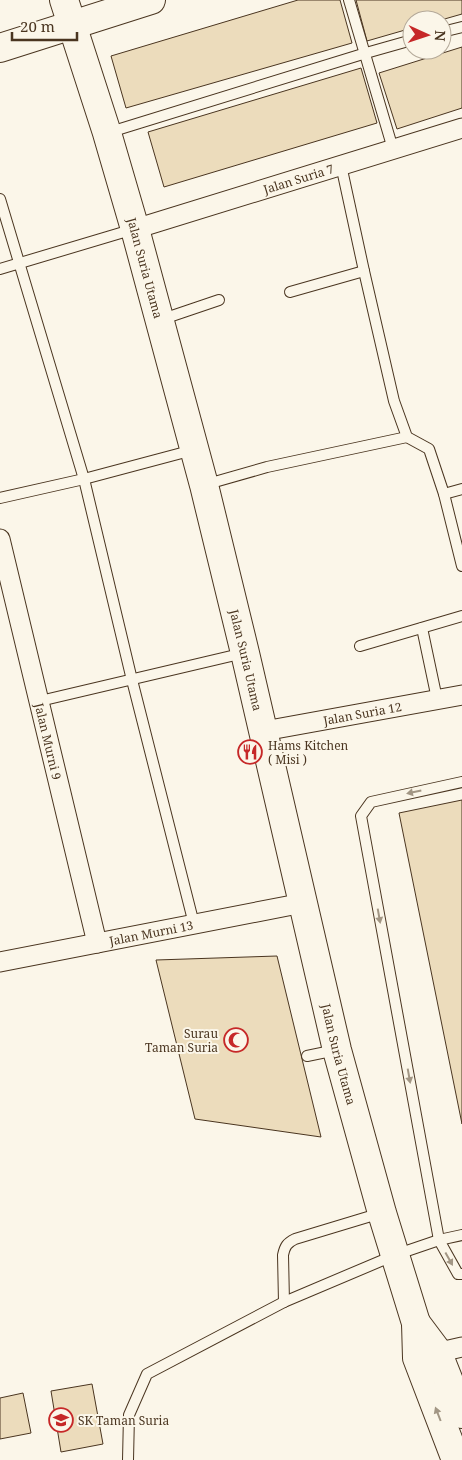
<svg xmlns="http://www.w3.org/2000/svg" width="462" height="1460" viewBox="0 0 462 1460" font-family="'Noto Serif',serif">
<rect width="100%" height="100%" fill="#fbf6e9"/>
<g fill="#ecdcbc" stroke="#4a3520">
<polygon points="298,0 340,0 352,43 126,108 111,56"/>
<polygon points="356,0 462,0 462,14 441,20 412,20 412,28 367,41"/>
<polygon points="462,47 462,108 397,129 379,73"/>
<polygon points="361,68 377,123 164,187 148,132"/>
<polygon points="462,800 462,1124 399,813"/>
<polygon points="277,956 321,1137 195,1119 156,960"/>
<polygon points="92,1384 103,1444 61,1452 51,1391"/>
<polygon points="23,1393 31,1433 0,1439 0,1398"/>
</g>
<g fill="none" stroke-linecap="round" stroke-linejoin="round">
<g stroke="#4a3520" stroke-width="12">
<g id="lane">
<polyline points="349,0 393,149"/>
<polyline points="442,32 462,27"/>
<polyline points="107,133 366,53 412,40"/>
<polyline points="341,165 364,271 394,401 407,437 429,449 444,494 462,566"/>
<polyline points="0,199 84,479 132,680 194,924"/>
<polyline points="0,269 134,229"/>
<polyline points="290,292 364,271"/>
<polyline points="160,320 219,300"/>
<polyline points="204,485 267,467 407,437"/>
<polyline points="444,494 462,489"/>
<polyline points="0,498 84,479 193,450"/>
<polyline points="422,628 437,699"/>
<polyline points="360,646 462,616"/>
<polyline points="40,701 244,653"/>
<polyline points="462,782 371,802 361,816 439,1240 458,1274 462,1274"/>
<polyline points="307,1056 336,1050"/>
<path d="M284 1302 283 1255C285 1246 287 1243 295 1239L381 1213"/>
<polyline points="128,1460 129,1415 147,1374 284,1302 395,1255 439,1240 462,1235"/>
</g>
</g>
<g stroke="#4a3520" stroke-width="21">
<g id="street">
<path id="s1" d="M135 229 462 128"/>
<path id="s2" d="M0 539 97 943"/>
<path id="s3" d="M264 731 462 695"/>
<path id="s4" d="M0 962 303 903"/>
<polyline points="427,1355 462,1347"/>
</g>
</g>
<g stroke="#4a3520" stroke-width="30">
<g id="secondary">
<path id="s5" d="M64 0 107 133 135 229 204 485 245 653 337 1050 382 1213 416 1323 417 1358 456 1460"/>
<polyline points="0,48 151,0"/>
<polyline points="416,1323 437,1351 462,1414"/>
</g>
</g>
<use href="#lane" stroke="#fbf6e9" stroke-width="10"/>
<use href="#street" stroke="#fbf6e9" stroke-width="19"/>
<use href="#secondary" stroke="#fbf6e9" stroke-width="28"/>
</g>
<defs><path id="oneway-solid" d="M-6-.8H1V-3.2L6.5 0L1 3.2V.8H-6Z" transform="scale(1.25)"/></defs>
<g fill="#a29684">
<use href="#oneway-solid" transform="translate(414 792) rotate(168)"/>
<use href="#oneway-solid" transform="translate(379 916) rotate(80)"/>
<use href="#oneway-solid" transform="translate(409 1076) rotate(80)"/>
<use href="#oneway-solid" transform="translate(449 1259) rotate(61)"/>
<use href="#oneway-solid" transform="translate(438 1414) rotate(-111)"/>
</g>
<defs>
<g id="restaurant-ring" transform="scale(1.25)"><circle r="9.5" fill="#fbf6e9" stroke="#c62828" stroke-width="1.5"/><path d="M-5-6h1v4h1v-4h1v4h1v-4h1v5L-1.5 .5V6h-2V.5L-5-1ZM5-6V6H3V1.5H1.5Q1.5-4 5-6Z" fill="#c62828"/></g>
<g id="mosque-ring" transform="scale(1.25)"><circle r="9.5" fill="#fbf6e9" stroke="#c62828" stroke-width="1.5"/><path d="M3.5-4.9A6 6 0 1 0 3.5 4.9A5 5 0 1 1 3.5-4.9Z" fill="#c62828"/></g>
<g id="school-ring" transform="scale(1.25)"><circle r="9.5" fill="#fbf6e9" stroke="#c62828" stroke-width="1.5"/><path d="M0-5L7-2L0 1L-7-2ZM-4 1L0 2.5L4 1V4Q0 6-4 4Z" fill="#c62828"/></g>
</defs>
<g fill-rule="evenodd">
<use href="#restaurant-ring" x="250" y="752"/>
<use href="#mosque-ring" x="236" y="1040"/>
<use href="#school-ring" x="61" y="1420"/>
</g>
<g text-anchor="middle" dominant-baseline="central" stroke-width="4" stroke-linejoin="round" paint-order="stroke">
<g font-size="12" fill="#4a3520" stroke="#fbf6e9">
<text stroke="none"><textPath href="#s1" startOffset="171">Jalan Suria 7</textPath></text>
<text stroke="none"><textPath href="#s5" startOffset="280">Jalan Suria Utama</textPath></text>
<text stroke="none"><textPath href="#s5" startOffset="685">Jalan Suria Utama</textPath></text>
<text stroke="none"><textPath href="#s3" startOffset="100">Jalan Suria 12</textPath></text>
<text stroke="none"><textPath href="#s2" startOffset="208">Jalan Murni 9</textPath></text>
<text stroke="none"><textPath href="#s4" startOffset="154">Jalan Murni 13</textPath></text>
<text stroke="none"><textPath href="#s5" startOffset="1090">Jalan Suria Utama</textPath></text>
</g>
<g font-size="12" fill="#4a3520" stroke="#fbf6e9" text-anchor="start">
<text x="268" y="745">Hams Kitchen<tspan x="268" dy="14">( Misi )</tspan></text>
<text x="218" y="1033" text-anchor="end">Surau<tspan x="218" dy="14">Taman Suria</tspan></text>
<text x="78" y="1420">SK Taman Suria</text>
</g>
</g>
<g transform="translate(427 35) rotate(93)"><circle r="24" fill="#fbf6e9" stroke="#b4a999"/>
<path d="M0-4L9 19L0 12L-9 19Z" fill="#c62828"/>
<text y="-8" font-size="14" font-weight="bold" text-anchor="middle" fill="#4a3520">N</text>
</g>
<path d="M12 32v8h65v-8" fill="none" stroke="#4a3520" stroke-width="2.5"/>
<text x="20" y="32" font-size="15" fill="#4a3520" stroke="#fbf6e9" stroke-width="4" paint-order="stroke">20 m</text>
</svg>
